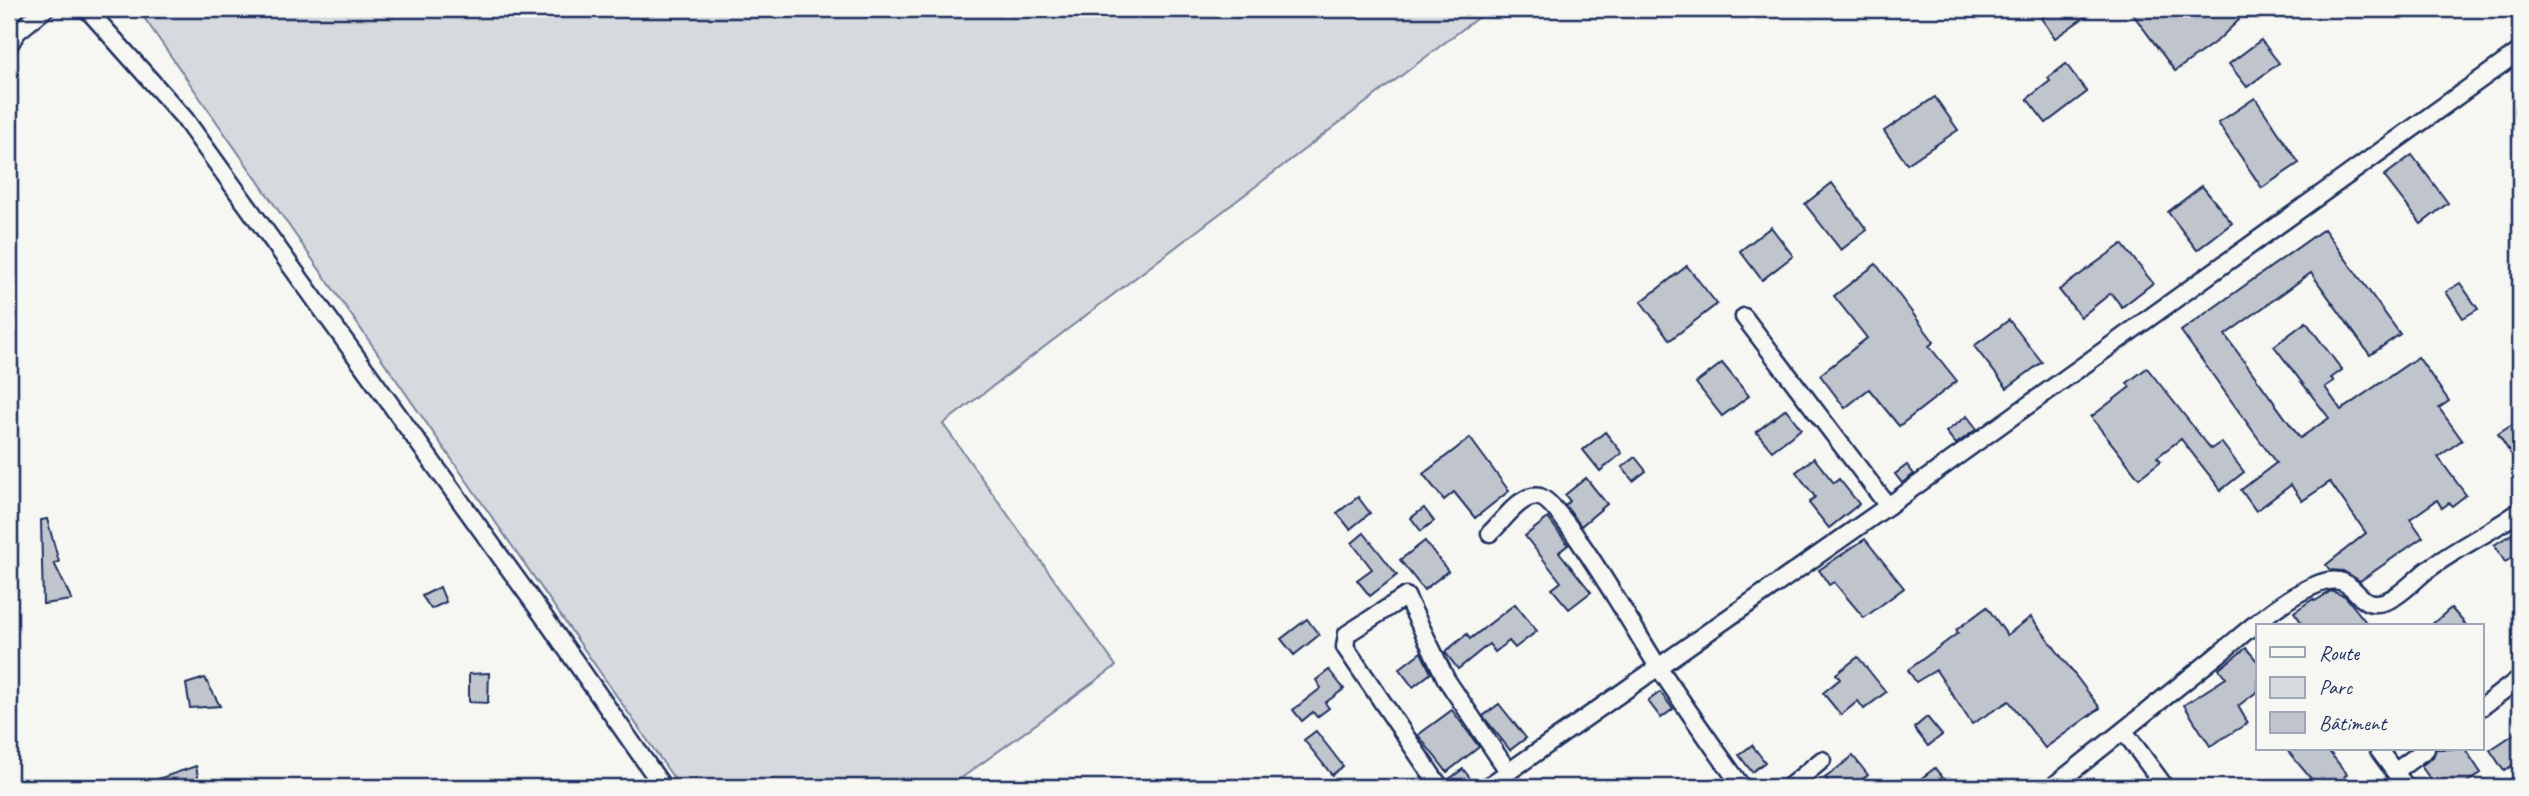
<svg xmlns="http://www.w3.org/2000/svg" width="2529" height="796" viewBox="0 0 2529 796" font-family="Caveat,sans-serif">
<rect width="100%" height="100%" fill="#f6f6f2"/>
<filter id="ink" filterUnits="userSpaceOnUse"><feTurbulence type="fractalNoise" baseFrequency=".0143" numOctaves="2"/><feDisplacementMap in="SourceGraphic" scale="14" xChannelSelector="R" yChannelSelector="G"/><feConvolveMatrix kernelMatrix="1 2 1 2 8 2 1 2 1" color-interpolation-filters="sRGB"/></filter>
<g filter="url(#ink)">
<polygon fill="#d6d9dd" stroke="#78849e" stroke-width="2" points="138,9 1489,9 943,424 1116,666 949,787 680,787"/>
<g fill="#c0c4cd" stroke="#1b2f5e" stroke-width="2">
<polygon points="2054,9 2096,9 2055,38 2041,18"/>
<polygon points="2129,9 2229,9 2239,20 2218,40 2175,71"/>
<polygon points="2261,40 2279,63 2247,87 2229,64"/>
<polygon points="2066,64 2087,92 2046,123 2027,99 2050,81 2048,78"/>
<polygon points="1935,97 1958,130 1907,164 1884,131"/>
<polygon points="2255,98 2299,163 2262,188 2218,123"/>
<polygon points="2412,155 2448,203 2421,224 2384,176"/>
<polygon points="1832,183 1867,230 1841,250 1805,204"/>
<polygon points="2202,186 2232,223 2197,250 2168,212"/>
<polygon points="1771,227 1793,256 1762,280 1740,251"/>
<polygon points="2324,229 2400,334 2370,355 2311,273 2225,335 2300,438 2329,418 2274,346 2306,322 2342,370 2331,378 2334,381 2325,387 2341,410 2418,357 2449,401 2439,408 2462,440 2438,457 2466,495 2452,506 2449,503 2442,508 2437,500 2410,519 2423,537 2360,581 2343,571 2330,570 2326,565 2366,533 2330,482 2302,501 2291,485 2256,511 2241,490 2276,463 2181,331"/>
<polygon points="2122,244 2153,283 2122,307 2111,293 2081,317 2059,290"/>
<polygon points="1876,264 1934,342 1929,346 1957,381 1899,426 1869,389 1845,408 1820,375 1867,338 1834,296"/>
<polygon points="1687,266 1717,304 1670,340 1641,302"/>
<polygon points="2460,283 2478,309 2463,318 2446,292"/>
<polygon points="2009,320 2042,362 2007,388 1974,346"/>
<polygon points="1722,363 1749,396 1722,416 1696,383"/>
<polygon points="2147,368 2211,449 2221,442 2244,472 2221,490 2181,439 2157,457 2161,461 2139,478 2091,417 2130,387 2127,383"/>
<polygon points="1786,409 1801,429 1772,451 1756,432"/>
<polygon points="1967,416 1977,429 1956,444 1946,432"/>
<polygon points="2520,420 2520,468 2498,434"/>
<polygon points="1605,432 1622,453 1600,471 1583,450"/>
<polygon points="1470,438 1509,491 1475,518 1454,492 1444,500 1423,474"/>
<polygon points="1635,457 1646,471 1633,481 1622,467"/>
<polygon points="1814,458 1834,483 1839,479 1859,504 1829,528 1809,503 1815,497 1796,472"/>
<polygon points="1907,465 1914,474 1902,483 1895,474"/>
<polygon points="1586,478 1607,504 1581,526 1565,505 1570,501 1565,495"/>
<polygon points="1358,497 1370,513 1350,529 1337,513"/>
<polygon points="1424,508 1434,521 1421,531 1411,518"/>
<polygon points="1548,518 1568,545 1559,552 1591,592 1569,609 1552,589 1561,582 1525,536"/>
<polygon points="47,519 59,562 54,563 72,600 43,604 41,520"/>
<polygon points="2520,529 2520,553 2505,562 2494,545"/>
<polygon points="1364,533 1397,575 1370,596 1357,580 1372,569 1352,543"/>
<polygon points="1865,539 1904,588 1864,618 1834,582 1829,585 1819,570"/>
<polygon points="1425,541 1448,571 1424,590 1400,560"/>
<polygon points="440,587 446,602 431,609 422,596"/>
<polygon points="2331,591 2345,596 2369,626 2304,626 2294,612 2313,599 2315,601"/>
<polygon points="1515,604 1537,631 1515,648 1509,641 1495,652 1489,644 1458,669 1445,652 1467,634 1470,639"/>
<polygon points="1987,607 2007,635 2031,617 2100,708 2045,748 2009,701 1972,724 1936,670 1916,682 1908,670 1958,633 1956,630"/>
<polygon points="2451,608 2467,626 2430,626"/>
<polygon points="1307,619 1319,635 1294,655 1281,639"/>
<polygon points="2246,648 2258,662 2258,691 2238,706 2248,723 2210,746 2184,705 2226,678 2219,669"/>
<polygon points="1421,652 1431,673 1413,687 1399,669"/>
<polygon points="1858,657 1886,692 1864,709 1858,701 1841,715 1823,693 1840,679 1836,674"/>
<polygon points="1329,670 1344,689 1325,703 1329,708 1317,717 1313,712 1302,721 1293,710 1321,688 1316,680"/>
<polygon points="489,673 488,703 469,702 469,674"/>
<polygon points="205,678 220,706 190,708 186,684"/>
<polygon points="1660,692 1673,709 1661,718 1648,701"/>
<polygon points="1499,704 1526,738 1510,750 1483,716"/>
<polygon points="1452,710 1479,747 1447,772 1418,735"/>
<polygon points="1927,717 1942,735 1928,746 1914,728"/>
<polygon points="2520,730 2520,760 2504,771 2490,750"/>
<polygon points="1316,731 1343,766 1332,775 1304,740"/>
<polygon points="1752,745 1765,762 1752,772 1739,755"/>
<polygon points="2286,749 2327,749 2347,774 2344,777 2352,787 2318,787"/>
<polygon points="2436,749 2465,749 2481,773 2460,787 2436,787 2421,766 2433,757"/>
<polygon points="1853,756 1868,775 1852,787 1832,787 1825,778"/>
<polygon points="196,766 200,787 141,787 140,785"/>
<polygon points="1935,768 1950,787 1910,787"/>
<polygon points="1463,769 1477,787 1450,787 1448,780"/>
</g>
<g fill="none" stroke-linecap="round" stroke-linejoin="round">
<g stroke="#1b2f5e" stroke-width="21">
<g id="minor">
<polyline points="87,9 184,118 544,617 663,787"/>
<polyline points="9,45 17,32 45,9"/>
<polyline points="1744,317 1888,506"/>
<path d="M1490 533C1502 523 1521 492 1540 497 1564 504 1640 640 1659 668 1686 708 1714 748 1742 787"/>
<polyline points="2482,707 2520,678"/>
<polyline points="2124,731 2165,787"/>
<polyline points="2378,749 2406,787"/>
<polyline points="2396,771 2426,749"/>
<polyline points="1440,787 1345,647 1347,634 1406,596 1446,679 1508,771"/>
<polyline points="1487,787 1888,506 2520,51"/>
<polyline points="1789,787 1822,760"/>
<path d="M2052 787C2107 744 2160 701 2214 658 2243 635 2283 597 2318 584 2354 570 2354 602 2373 603 2393 605 2412 582 2426 571 2456 548 2490 533 2520 511"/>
</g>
</g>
<use href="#minor" stroke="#f6f6f2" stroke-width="16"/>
</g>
</g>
<rect width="2529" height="796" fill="none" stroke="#f6f6f2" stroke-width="35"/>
<rect x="18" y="18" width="2494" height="761" fill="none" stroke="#1b2f5e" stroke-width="2.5" filter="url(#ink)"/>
<rect x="2256" y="624" width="228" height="126" fill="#f6f6f2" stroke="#9ea6b7" stroke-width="2"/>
<rect x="2270" y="647" width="35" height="10" fill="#f6f6f2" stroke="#9ea6b7" stroke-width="2"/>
<text x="2319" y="660" font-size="21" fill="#1b2f5e">Route</text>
<rect x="2270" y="677" width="35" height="21" fill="#d6d9dd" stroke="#9ea6b7" stroke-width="2"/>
<text x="2319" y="694" font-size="21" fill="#1b2f5e">Parc</text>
<rect x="2270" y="712" width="35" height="21" fill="#c0c4cd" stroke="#9ea6b7" stroke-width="2"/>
<text x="2319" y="730" font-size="21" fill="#1b2f5e">Bâtiment</text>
</svg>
